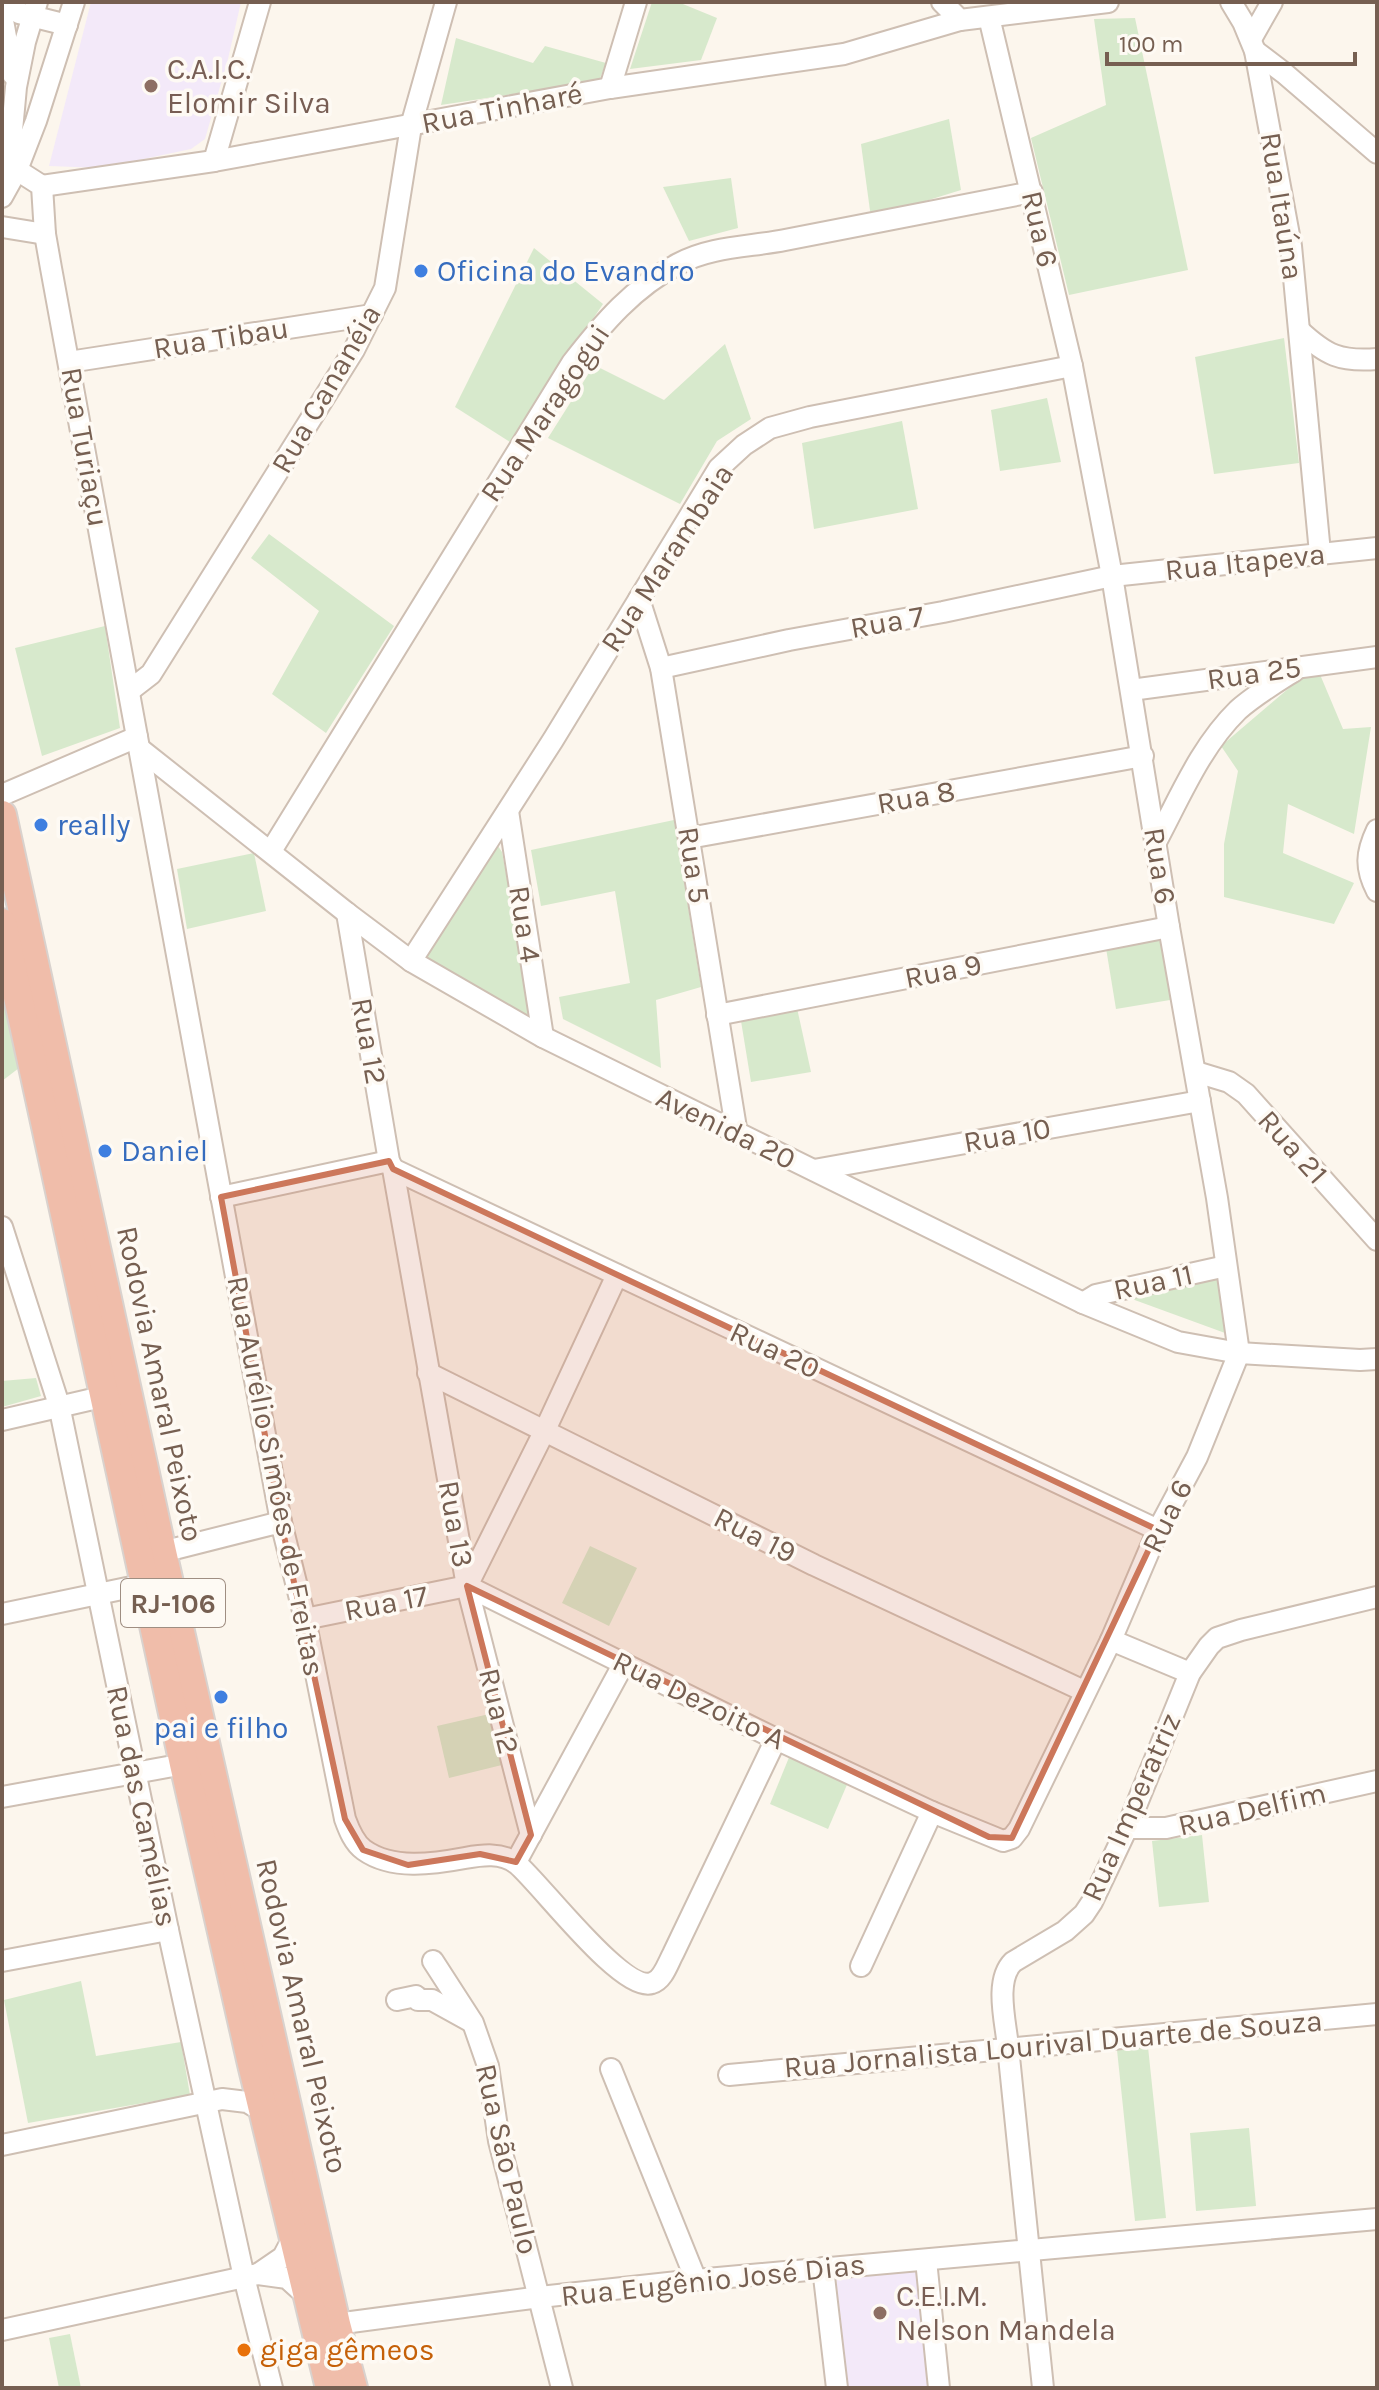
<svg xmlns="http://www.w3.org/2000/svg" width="1379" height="2390" viewBox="0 0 1379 2390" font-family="Karla,sans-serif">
<rect width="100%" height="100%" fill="#fcf6ed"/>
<g fill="#f3e9f9">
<polygon points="91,2 241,2 228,59 205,139 191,149 101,168 49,166"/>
<polygon points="919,2269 932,2388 848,2388 836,2278"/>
</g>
<g fill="#d7e9cc">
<polygon points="652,2 678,2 717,18 701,60 630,69"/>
<polygon points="1135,18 1188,270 1069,295 1031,138 1106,105 1094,19"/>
<polygon points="456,38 533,63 545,46 606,63 599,81 441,105"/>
<polygon points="949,119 961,190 871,218 861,144"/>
<polygon points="731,178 738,228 689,241 663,187"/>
<polygon points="534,248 603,304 510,442 455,407"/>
<polygon points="1284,338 1299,463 1214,474 1195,357"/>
<polygon points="725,344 751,419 717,441 680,504 548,438 594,365 664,400"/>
<polygon points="1047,398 1061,462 1000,471 991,410"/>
<polygon points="902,421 918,509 814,529 802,443"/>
<polygon points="269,534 394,626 326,733 272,694 319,611 251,558"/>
<polygon points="105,626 120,728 42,756 15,648"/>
<polygon points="1316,665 1343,729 1371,727 1354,834 1288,804 1283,853 1354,883 1334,924 1224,897 1224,844 1238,771 1221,746"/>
<polygon points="674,820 701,987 656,1000 661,1068 563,1019 559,997 630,983 615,891 541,906 531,850"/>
<polygon points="491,845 498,846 502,852 531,1008 528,1014 522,1014 429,964 425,956"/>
<polygon points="254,853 266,911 187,929 177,869"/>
<polygon points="1162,936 1176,999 1116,1009 1106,948"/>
<polygon points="2,990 19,1068 2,1081"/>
<polygon points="797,1008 811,1072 751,1082 741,1021"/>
<polygon points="1219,1277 1225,1333 1121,1295"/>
<polygon points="36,1378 41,1396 2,1407 2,1381"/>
<polygon points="590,1546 637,1568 609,1626 562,1603"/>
<polygon points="498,1712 510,1763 449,1778 437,1726"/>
<polygon points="790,1755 849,1780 828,1829 770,1804"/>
<polygon points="1202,1835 1209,1902 1159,1907 1152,1841"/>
<polygon points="81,1981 96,2056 181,2042 190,2095 28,2123 4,2000"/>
<polygon points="1148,2047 1166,2218 1135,2221 1117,2050"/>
<polygon points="1249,2128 1256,2206 1196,2211 1190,2133"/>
<polygon points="70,2334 81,2388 59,2388 49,2338"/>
</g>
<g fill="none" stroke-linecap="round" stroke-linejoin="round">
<g stroke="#cebfb3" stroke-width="24">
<g id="minor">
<polyline points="942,2 960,20 1108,2"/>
<polyline points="1231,2 1243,22 1255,51 1291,246 1320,553"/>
<polyline points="2,3 19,13 67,25"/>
<polyline points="2,15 13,75"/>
<polyline points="1251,39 1272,2"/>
<polyline points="1255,51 1284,73 1377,153"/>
<polyline points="610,88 636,2"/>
<polyline points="214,161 260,2"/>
<path d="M17 170 42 186 45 234 51 268 281 1522 305 1619 345 1819C349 1830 354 1843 364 1850 392 1870 433 1864 465 1858 482 1855 502 1852 517 1864 541 1884 622 1993 652 1983 663 1980 668 1963 673 1954L776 1739"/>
<polyline points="8,174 16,87 25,42 37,2"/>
<polyline points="42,186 214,161 610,88 844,54 960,20"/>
<polyline points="2,197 17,170 36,121 74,2"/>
<polyline points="2,227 45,234"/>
<path d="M1300 331C1326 355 1340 362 1377 359"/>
<polyline points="69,362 372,315"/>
<polyline points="639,599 661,668 737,1134"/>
<polyline points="661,668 789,640 943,612 1112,576 1377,548"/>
<polyline points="1131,690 1377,657"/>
<polyline points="129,691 151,674 354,350 385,288 411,126 446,2"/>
<polyline points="140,749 347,913 411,961 543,1037 1083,1303 1178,1342 1239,1353 1360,1360 1377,1359"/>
<polyline points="2,795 137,737"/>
<polyline points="508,811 543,1037"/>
<path d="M1377 830C1366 853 1365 868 1377 891"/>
<polyline points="689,838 1143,756"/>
<path d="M1156 842C1180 797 1201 746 1238 710 1255 695 1275 683 1294 671"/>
<path d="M271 851 572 363C603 323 634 287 678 264 711 246 750 247 785 240 867 224 950 208 1032 192"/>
<polyline points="347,913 389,1161 393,1169 467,1586 531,1835"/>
<polyline points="411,961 553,740 719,468 744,445 770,428 810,417 1072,366"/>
<polyline points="717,1015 1169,927"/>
<polyline points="1196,1072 1229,1082 1246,1094 1377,1240"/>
<polyline points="393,1169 1158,1530"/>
<polyline points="814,1170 1200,1101"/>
<polyline points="221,1197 389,1161"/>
<polyline points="2,1227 59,1405 168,1930 244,2277 272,2388"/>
<polyline points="1083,1303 1096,1295 1226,1266"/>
<polyline points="428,1373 814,1565 1084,1691"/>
<polyline points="2,1420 106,1396"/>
<polyline points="162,1552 281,1522"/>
<polyline points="467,1586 776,1739 932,1812 1003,1841 1012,1838 1019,1829 1111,1640 1158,1530 1197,1457 1239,1353 1217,1198 1169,927 1112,576 1072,366 989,17"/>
<polyline points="467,1586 545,1430 617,1275"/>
<polyline points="2,1614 146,1584"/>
<polyline points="305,1619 467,1586"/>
<polyline points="1111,1640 1190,1673"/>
<polyline points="2,1797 184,1764"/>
<polyline points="1127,1828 1166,1828 1377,1781"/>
<polyline points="516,1862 624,1663"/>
<polyline points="2,1961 168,1930"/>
<polyline points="433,1961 473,2023 488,2066 499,2141 562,2388"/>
<polyline points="861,1966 932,1812"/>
<polyline points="397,2000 416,1996 418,2000 432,2000 470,2021"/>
<polyline points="611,2069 696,2280"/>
<polyline points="729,2075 1377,2014"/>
<polyline points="2,2145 222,2099 247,2102 264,2112"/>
<polyline points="926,2260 939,2388"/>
<polyline points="823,2268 837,2388"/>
<polyline points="258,2274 287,2278 307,2296"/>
<polyline points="336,2324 540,2297 696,2280 1377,2219"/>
<polyline points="2,2330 258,2274 283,2257 293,2238"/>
<path d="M1043 2388 1008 2047C1006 2023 994 1981 1013 1962L1065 1931 1084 1914 1092 1902 1127 1828 1190 1673 1209 1646 1217 1638 1241 1630 1377 1597"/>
</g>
</g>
<g stroke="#d9d2ce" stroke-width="32">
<g id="highway">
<polyline points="2,815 162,1552 336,2324 353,2388"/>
<polyline points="2,923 184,1764 252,2064 330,2388"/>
</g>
</g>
<use href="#minor" stroke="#fff" stroke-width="20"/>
<use href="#highway" stroke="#f0bdaa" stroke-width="28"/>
</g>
<path fill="#cc775b" fill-opacity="0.2" stroke="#cc775b" stroke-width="6" stroke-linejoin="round" d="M389 1161 393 1169 1158 1530 1012 1838 989 1837 467 1586 531 1835 516 1862 480 1854 408 1865 363 1850 345 1819 281 1522 221 1197Z"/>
<g fill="#8d6e63" stroke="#fefaf4" stroke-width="3">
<circle cx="151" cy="86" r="8"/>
<circle cx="880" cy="2313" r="8"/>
</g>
<g fill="#3f7fe0" stroke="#fefaf4" stroke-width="3">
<circle cx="421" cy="271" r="8"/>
<circle cx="41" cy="825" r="8"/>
<circle cx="105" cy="1151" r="8"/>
<circle cx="221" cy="1697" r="8"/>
</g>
<circle fill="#e8710a" stroke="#fefaf4" stroke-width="3" cx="244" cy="2350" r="8"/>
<g text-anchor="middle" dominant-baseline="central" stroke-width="7" stroke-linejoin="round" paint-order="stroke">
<rect fill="#fefaf4" stroke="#9f8e82" stroke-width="2" x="121" y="1579" width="104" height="48" rx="6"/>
<g font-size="28" font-weight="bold" fill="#765f51">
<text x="173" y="1603">RJ-106</text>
</g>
<g font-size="30" fill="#785e54" stroke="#fefaf4" text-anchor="start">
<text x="167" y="69">C.A.I.C.<tspan x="167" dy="34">Elomir Silva</tspan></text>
<text x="896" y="2296">C.E.I.M.<tspan x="896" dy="34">Nelson Mandela</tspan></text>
</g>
<g font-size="30" fill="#765f51" stroke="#fefaf4">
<text transform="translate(502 108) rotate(-11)">Rua Tinharé</text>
<text transform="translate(1282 206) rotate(81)">Rua Itaúna</text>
<text transform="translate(1040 229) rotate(77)">Rua 6</text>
<text transform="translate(221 338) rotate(-9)">Rua Tibau</text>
<text transform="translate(326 389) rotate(-60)">Rua Cananéia</text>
<text transform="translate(545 413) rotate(-56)">Rua Maragogui</text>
<text transform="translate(85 447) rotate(80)">Rua Turiaçu</text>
<text transform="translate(667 558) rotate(-57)">Rua Marambaia</text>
<text transform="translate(1245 562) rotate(-6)">Rua Itapeva</text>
<text transform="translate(887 622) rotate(-10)">Rua 7</text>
<text transform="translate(1254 673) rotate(-8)">Rua 25</text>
<text transform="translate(916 797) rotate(-10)">Rua 8</text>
<text transform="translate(694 865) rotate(81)">Rua 5</text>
<text transform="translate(1160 866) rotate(81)">Rua 6</text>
<text transform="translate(525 924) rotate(81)">Rua 4</text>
<text transform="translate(943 971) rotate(-11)">Rua 9</text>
<text transform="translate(369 1041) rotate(80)">Rua 12</text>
<text transform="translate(726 1128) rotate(26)">Avenida 20</text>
<text transform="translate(1007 1135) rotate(-10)">Rua 10</text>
<text transform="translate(1293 1147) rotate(48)">Rua 21</text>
<text transform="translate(1153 1282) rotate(-12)">Rua 11</text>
<text transform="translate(775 1350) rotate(25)">Rua 20</text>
<text transform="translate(160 1384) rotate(78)">Rodovia Amaral Peixoto</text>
<text transform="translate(276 1476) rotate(79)">Rua Aurélio Simões de Freitas</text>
<text transform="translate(1167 1516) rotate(-64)">Rua 6</text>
<text transform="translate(456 1524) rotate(80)">Rua 13</text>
<text transform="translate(755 1535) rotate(27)">Rua 19</text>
<text transform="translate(386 1603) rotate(-11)">Rua 17</text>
<text transform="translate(699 1700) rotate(26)">Rua Dezoito A</text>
<text transform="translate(499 1711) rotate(76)">Rua 12</text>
<text transform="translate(142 1806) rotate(78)">Rua das Camélias</text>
<text transform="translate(1131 1807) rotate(-66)">Rua Imperatriz</text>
<text transform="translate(1252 1809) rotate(-13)">Rua Delfim</text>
<text transform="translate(302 2016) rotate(77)">Rodovia Amaral Peixoto</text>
<text transform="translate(1053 2044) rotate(-5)">Rua Jornalista Lourival Duarte de Souza</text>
<text transform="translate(507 2159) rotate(77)">Rua São Paulo</text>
<text transform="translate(713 2280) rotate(-6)">Rua Eugênio José Dias</text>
</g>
<g font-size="30" fill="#366cbe" stroke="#fefaf4" text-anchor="start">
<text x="437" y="271">Oficina do Evandro</text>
<text x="57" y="825">really</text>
<text x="121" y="1151">Daniel</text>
<text x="221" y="1728" text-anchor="middle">pai e filho</text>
</g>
<g font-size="30" fill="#c56008" stroke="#fefaf4" text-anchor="start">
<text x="260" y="2350">giga gêmeos</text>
</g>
</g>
<rect width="1379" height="2390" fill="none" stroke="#765f51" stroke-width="8"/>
<path d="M1107 52v12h248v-12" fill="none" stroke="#765f51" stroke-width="4"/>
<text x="1119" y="52" font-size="24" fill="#765f51" stroke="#fefaf4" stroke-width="6" paint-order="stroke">100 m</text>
</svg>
